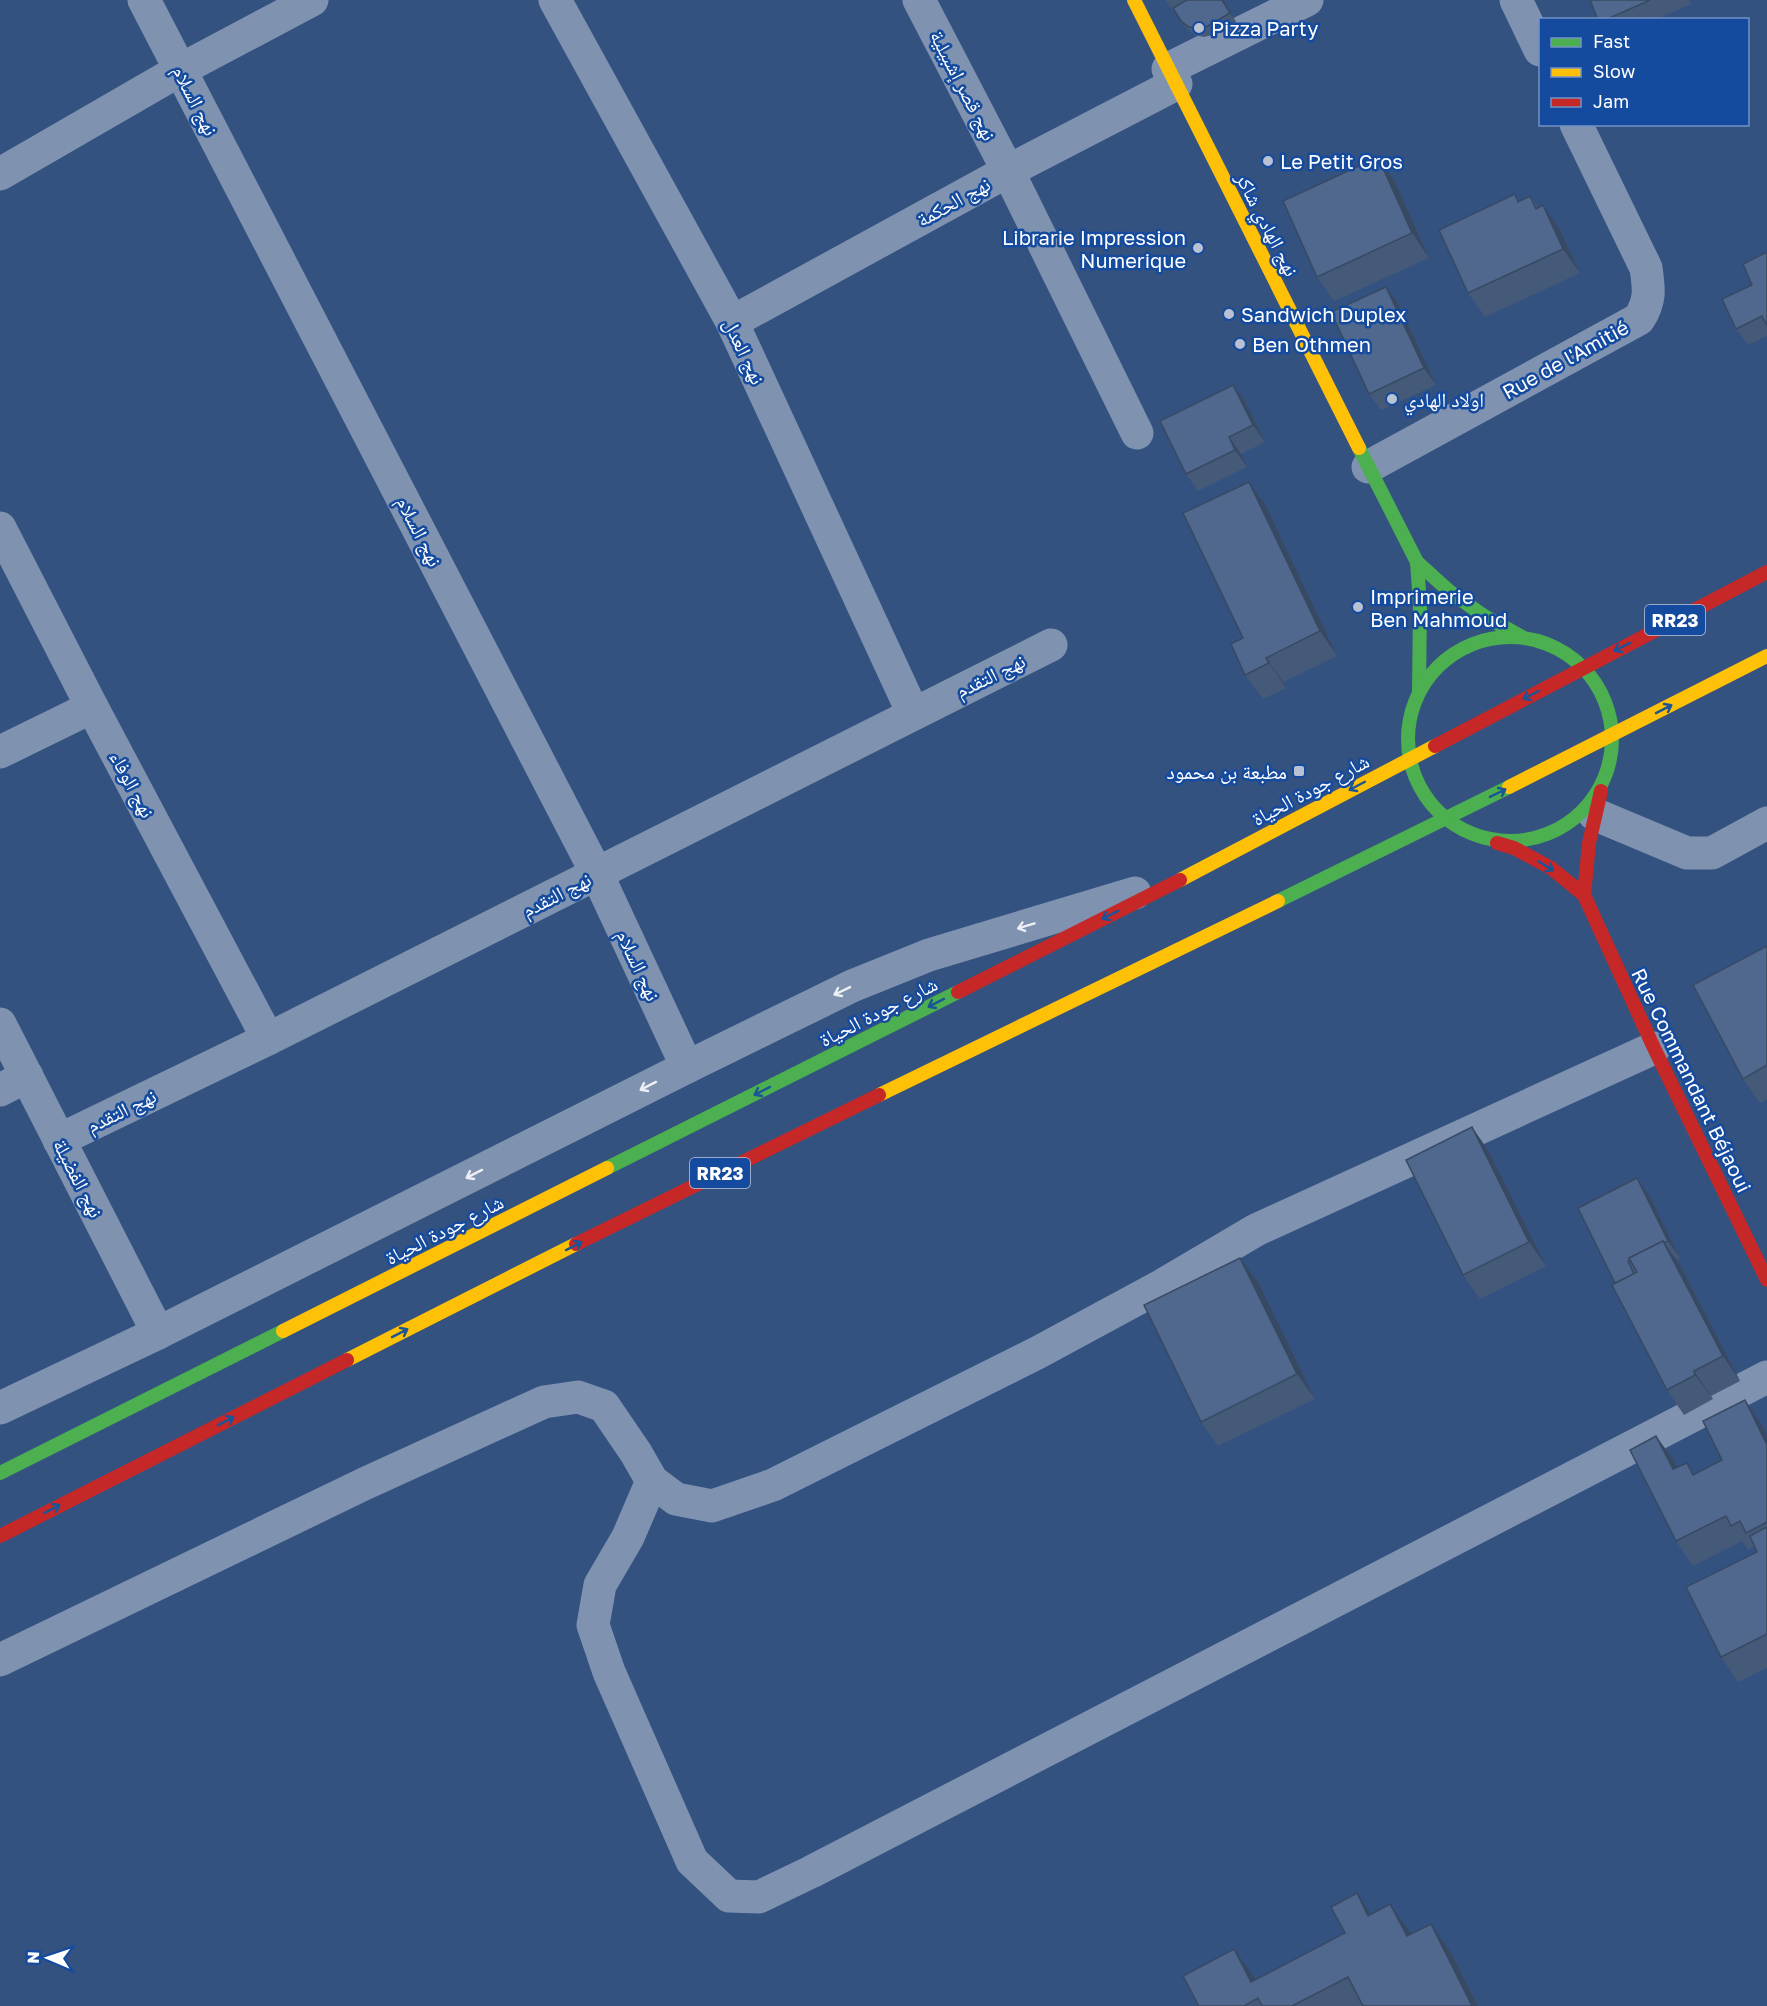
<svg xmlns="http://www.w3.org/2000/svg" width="1767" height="2006" viewBox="0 0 1767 2006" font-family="'Golos Text','Noto Naskh Arabic',sans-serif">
<rect width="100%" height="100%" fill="#345280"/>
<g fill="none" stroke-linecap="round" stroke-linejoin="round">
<g stroke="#7f93b0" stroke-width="33">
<polyline points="144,0 597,874 687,1067"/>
<polyline points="555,0 732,322 913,713"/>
<polyline points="919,0 1008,171 1137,433"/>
<polyline points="1516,0 1540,50"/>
<polyline points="1168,69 1307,0"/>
<polyline points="0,174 180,70 312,0"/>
<polyline points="732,322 1008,171 1176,84"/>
<path d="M1368 467 1639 319C1651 300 1649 289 1646 268L1576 124"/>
<polyline points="0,528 92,707 268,1039"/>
<polyline points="0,752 92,707"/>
<polyline points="1594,814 1687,853 1712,853 1767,823"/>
<polyline points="0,1024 158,1333"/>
<polyline points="0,1090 27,1076"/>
<polyline points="59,1140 268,1039 1051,645"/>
<polyline points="0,1408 158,1333 687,1067 852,986 929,955 1135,893"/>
<polyline points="652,1481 628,1537 600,1585 593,1625 609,1672 692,1861 729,1896 759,1897 811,1872 1767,1377"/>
<polyline points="0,1660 364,1484 544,1402 578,1397 604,1406 636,1453 652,1481 676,1499 712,1506 773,1485 1037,1353 1161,1286 1256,1230 1654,1048"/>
</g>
<g stroke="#4caf50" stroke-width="14">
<polyline points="1359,448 1417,562 1449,591 1484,616 1522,637"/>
<polyline points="1417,562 1420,605 1419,692"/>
<circle cx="1510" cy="739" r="102"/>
<polyline points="1278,901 1509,787"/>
<polyline points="607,1168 958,992"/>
<polyline points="0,1473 283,1331"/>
</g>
<g stroke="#ffc107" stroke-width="14">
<polyline points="1134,0 1359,448"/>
<polyline points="1509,787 1767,656"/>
<polyline points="1180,880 1435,746"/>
<polyline points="879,1095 1278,901"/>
<polyline points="283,1331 607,1168"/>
<polyline points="347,1360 576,1244"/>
</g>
<g stroke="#c62828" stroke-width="14">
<polyline points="1435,746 1767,572"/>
<polyline points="1497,843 1514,848 1551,868 1584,895 1654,1048 1767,1280"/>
<polyline points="1584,895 1589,843 1601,791"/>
<polyline points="958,992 1180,880"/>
<polyline points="576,1244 879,1095"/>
<polyline points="0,1536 347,1360"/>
</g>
</g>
<g fill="#455979">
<polygon points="1165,0 1223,0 1236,22 1212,35 1204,37 1195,35 1187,29 1175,10 1173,11"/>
<polygon points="1590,0 1689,0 1691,4 1655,20 1598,20"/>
<polygon points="1395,182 1429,258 1334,301 1317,277"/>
<polygon points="1530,196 1538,207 1560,230 1580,273 1485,317 1468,293 1519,201"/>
<polygon points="1767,252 1767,336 1748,345 1736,329"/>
<polygon points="1386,287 1398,303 1436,385 1381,410 1369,394"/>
<polygon points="1233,385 1245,401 1265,442 1241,454 1247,467 1198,491 1186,474"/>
<polygon points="1266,506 1337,656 1283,682 1286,688 1263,699 1245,675"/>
<polygon points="1767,946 1767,1099 1760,1103 1743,1079"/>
<polygon points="1472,1127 1489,1152 1546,1266 1480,1299 1463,1275"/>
<polygon points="1649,1195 1680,1258 1677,1260 1680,1265 1740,1381 1711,1396 1713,1399 1684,1415 1667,1390 1615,1283"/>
<polygon points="1240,1258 1258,1282 1315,1399 1218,1446 1201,1422"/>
<polygon points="1745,1400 1762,1425 1767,1435 1767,1668 1738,1682 1721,1657 1757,1552 1755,1547 1748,1550 1742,1541 1693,1566 1676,1541 1656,1436 1674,1461 1677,1468 1695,1474 1722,1460"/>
<polygon points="1371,1914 1453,1956 1478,2006 1199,2006 1234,1949 1255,1979 1345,1933"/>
</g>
<g fill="#384963">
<polygon points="1222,0 1223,0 1236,22 1230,13"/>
<polygon points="1378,157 1395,182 1429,258 1412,233"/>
<polygon points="1543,205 1560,230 1580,273 1563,249"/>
<polygon points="1386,287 1398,303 1436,385 1424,368"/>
<polygon points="1233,385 1245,401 1265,442 1253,425"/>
<polygon points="1229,437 1241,454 1247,467 1235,450"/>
<polygon points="1249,482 1266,506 1337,656 1320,631"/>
<polygon points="1266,658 1283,682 1286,688 1269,663"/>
<polygon points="1472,1127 1489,1152 1546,1266 1529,1242"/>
<polygon points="1637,1178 1649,1195 1680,1258 1668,1241"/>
<polygon points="1663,1241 1680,1265 1740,1381 1723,1356"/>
<polygon points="1240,1258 1258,1282 1315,1399 1297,1374"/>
<polygon points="1694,1371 1711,1396 1713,1399 1695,1375"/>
<polygon points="1745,1400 1762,1425 1767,1435 1767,1445"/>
<polygon points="1656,1436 1674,1461 1691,1494 1673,1469"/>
<polygon points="1357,1893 1379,1926 1368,1916"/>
<polygon points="1390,1904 1413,1936 1407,1936"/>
<polygon points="1431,1924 1453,1956 1478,2006 1472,2006"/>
<polygon points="1234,1949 1257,1981 1251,1982"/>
</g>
<g fill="#50688d" stroke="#384963" stroke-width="1.5">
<polygon points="1187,0 1222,0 1230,13 1206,27 1198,28 1189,27 1181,21 1173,8"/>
<polygon points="1590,0 1650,0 1605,20 1598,20"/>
<polygon points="1378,157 1412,233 1317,277 1283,201"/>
<polygon points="1515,194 1518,202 1530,196 1536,209 1543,205 1563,249 1468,293 1439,230"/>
<polygon points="1767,252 1767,326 1762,316 1736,329 1722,299 1752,285 1743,264"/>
<polygon points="1386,287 1424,368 1369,394 1331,312"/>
<polygon points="1233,385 1253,425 1229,437 1235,450 1186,474 1160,421"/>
<polygon points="1249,482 1320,631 1266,658 1269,663 1245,675 1231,644 1243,638 1183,513"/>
<polygon points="1767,946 1767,1065 1743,1079 1693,985"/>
<polygon points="1472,1127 1529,1242 1463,1275 1406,1160"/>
<polygon points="1637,1178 1668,1241 1664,1243 1663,1241 1629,1258 1630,1260 1628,1261 1634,1274 1615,1283 1578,1208"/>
<polygon points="1663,1241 1723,1356 1694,1371 1695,1375 1667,1390 1612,1285 1637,1272 1629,1258"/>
<polygon points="1240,1258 1297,1374 1201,1422 1144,1305"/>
<polygon points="1745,1400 1767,1445 1767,1522 1746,1533 1740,1521 1731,1526 1726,1516 1676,1541 1630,1450 1656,1436 1673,1469 1687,1463 1693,1475 1722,1460 1703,1421"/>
<polygon points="1767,1527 1767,1634 1721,1657 1686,1587 1757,1552 1750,1536"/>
<polygon points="1357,1893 1368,1916 1390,1904 1407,1936 1431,1924 1472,2006 1363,2006 1348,1977 1292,2006 1262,2006 1258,1998 1244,2006 1199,2006 1183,1976 1234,1949 1251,1982 1345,1933 1331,1907"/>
</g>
<defs><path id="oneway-shaft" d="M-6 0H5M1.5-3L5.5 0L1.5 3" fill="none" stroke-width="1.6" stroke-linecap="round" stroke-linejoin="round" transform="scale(1.5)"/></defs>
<g stroke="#1a5597">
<use href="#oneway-shaft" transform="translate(1622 647) rotate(153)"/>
<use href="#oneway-shaft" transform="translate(1531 695) rotate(152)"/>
<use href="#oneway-shaft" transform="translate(1664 709) rotate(-27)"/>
<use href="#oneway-shaft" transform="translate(1357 786) rotate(152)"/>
<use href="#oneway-shaft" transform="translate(1498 793) rotate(-26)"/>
<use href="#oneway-shaft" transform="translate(1546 866) rotate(32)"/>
<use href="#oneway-shaft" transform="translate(1110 915) rotate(153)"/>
<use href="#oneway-shaft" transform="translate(936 1003) rotate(153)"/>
<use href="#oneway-shaft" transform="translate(762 1091) rotate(153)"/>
<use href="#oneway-shaft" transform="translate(574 1246) rotate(-27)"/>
<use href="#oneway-shaft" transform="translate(400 1333) rotate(-27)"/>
<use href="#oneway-shaft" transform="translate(226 1421) rotate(-27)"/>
<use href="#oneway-shaft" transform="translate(52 1509) rotate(-27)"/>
</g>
<g stroke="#eceff3">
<use href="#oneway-shaft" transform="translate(1026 926) rotate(163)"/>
<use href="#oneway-shaft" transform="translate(842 991) rotate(154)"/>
<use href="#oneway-shaft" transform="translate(648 1086) rotate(153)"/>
<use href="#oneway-shaft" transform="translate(474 1174) rotate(153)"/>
</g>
<g fill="#b8c2d3" stroke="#154b9f" stroke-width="2">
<circle cx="1199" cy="28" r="6"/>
<circle cx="1268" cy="161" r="6"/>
<circle cx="1198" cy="248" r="6"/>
<circle cx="1229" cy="314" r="6"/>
<circle cx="1240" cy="344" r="6"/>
<circle cx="1392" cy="399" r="6"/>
<circle cx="1358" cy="607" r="6"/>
<rect x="1293" y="765" width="12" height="12" rx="3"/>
</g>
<g text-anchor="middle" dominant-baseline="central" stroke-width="5" stroke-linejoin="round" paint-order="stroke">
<g fill="#154b9f" stroke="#b9c9e2" stroke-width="1.5">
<rect x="1645" y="605" width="60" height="30" rx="4.5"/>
<rect x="690" y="1158" width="60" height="30" rx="4.5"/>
</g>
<g font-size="18" font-weight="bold" fill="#fff">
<text x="1675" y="620">RR23</text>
<text x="720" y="1173">RR23</text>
</g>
<g font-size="20" fill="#fff" stroke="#154b9f" text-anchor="start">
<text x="1211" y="28">Pizza Party</text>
<text x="1280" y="161">Le Petit Gros</text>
<text x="1186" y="237" text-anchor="end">Librarie Impression<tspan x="1186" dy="23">Numerique</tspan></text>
<text x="1241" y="314">Sandwich Duplex</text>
<text x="1252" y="344">Ben Othmen</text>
<text x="1404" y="399">اولاد الهادي</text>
<text x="1370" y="596">Imprimerie<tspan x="1370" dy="23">Ben Mahmoud</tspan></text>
<text x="1287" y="771" text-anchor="end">مطبعة بن محمود</text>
</g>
<g font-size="20" fill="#fff" stroke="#154b9f">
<text transform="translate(964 85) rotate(63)">نهج قصر إشبيلية</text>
<text transform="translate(196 100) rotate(63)">نهج السلام</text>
<text transform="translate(953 201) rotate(-29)">نهج الحكمة</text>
<text transform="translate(1268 224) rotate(63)">نهج الهادي شاكر</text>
<text transform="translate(745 351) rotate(65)">نهج العدل</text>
<text transform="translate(1565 359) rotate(-29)">Rue de l'Amitié</text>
<text transform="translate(420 531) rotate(63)">نهج السلام</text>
<text transform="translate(990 675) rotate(-26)">نهج التقدم</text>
<text transform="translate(133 784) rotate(62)">نهج الوفاء</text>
<text transform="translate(1310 789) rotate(-28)">شارع جودة الحياة</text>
<text transform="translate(556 894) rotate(-27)">نهج التقدم</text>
<text transform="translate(639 965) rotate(65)">نهج السلام</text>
<text transform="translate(878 1011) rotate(-27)">شارع جودة الحياة</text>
<text transform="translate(1692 1080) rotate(64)">Rue Commandant Béjaoui</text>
<text transform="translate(121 1110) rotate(-26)">نهج التقدم</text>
<text transform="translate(79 1178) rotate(63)">نهج الفضيلة</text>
<text transform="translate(444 1229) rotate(-27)">شارع جودة الحياة</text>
</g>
</g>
<rect x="1539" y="18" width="210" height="108" fill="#154b9f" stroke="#7393c5" stroke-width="1.5"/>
<rect x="1551" y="38" width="30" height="9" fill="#4caf50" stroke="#7393c5" stroke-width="1.5"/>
<text x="1593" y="48" font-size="18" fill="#ffffff">Fast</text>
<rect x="1551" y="68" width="30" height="9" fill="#ffc107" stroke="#7393c5" stroke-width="1.5"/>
<text x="1593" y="78" font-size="18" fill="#ffffff">Slow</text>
<rect x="1551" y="98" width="30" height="9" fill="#c62828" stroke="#7393c5" stroke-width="1.5"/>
<text x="1593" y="108" font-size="18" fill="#ffffff">Jam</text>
<g transform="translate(48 1958) rotate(272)" stroke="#154b9f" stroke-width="4.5" paint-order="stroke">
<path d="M0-4.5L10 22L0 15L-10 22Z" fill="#ffffff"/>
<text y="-9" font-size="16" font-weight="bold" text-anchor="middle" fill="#ffffff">N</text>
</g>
</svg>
